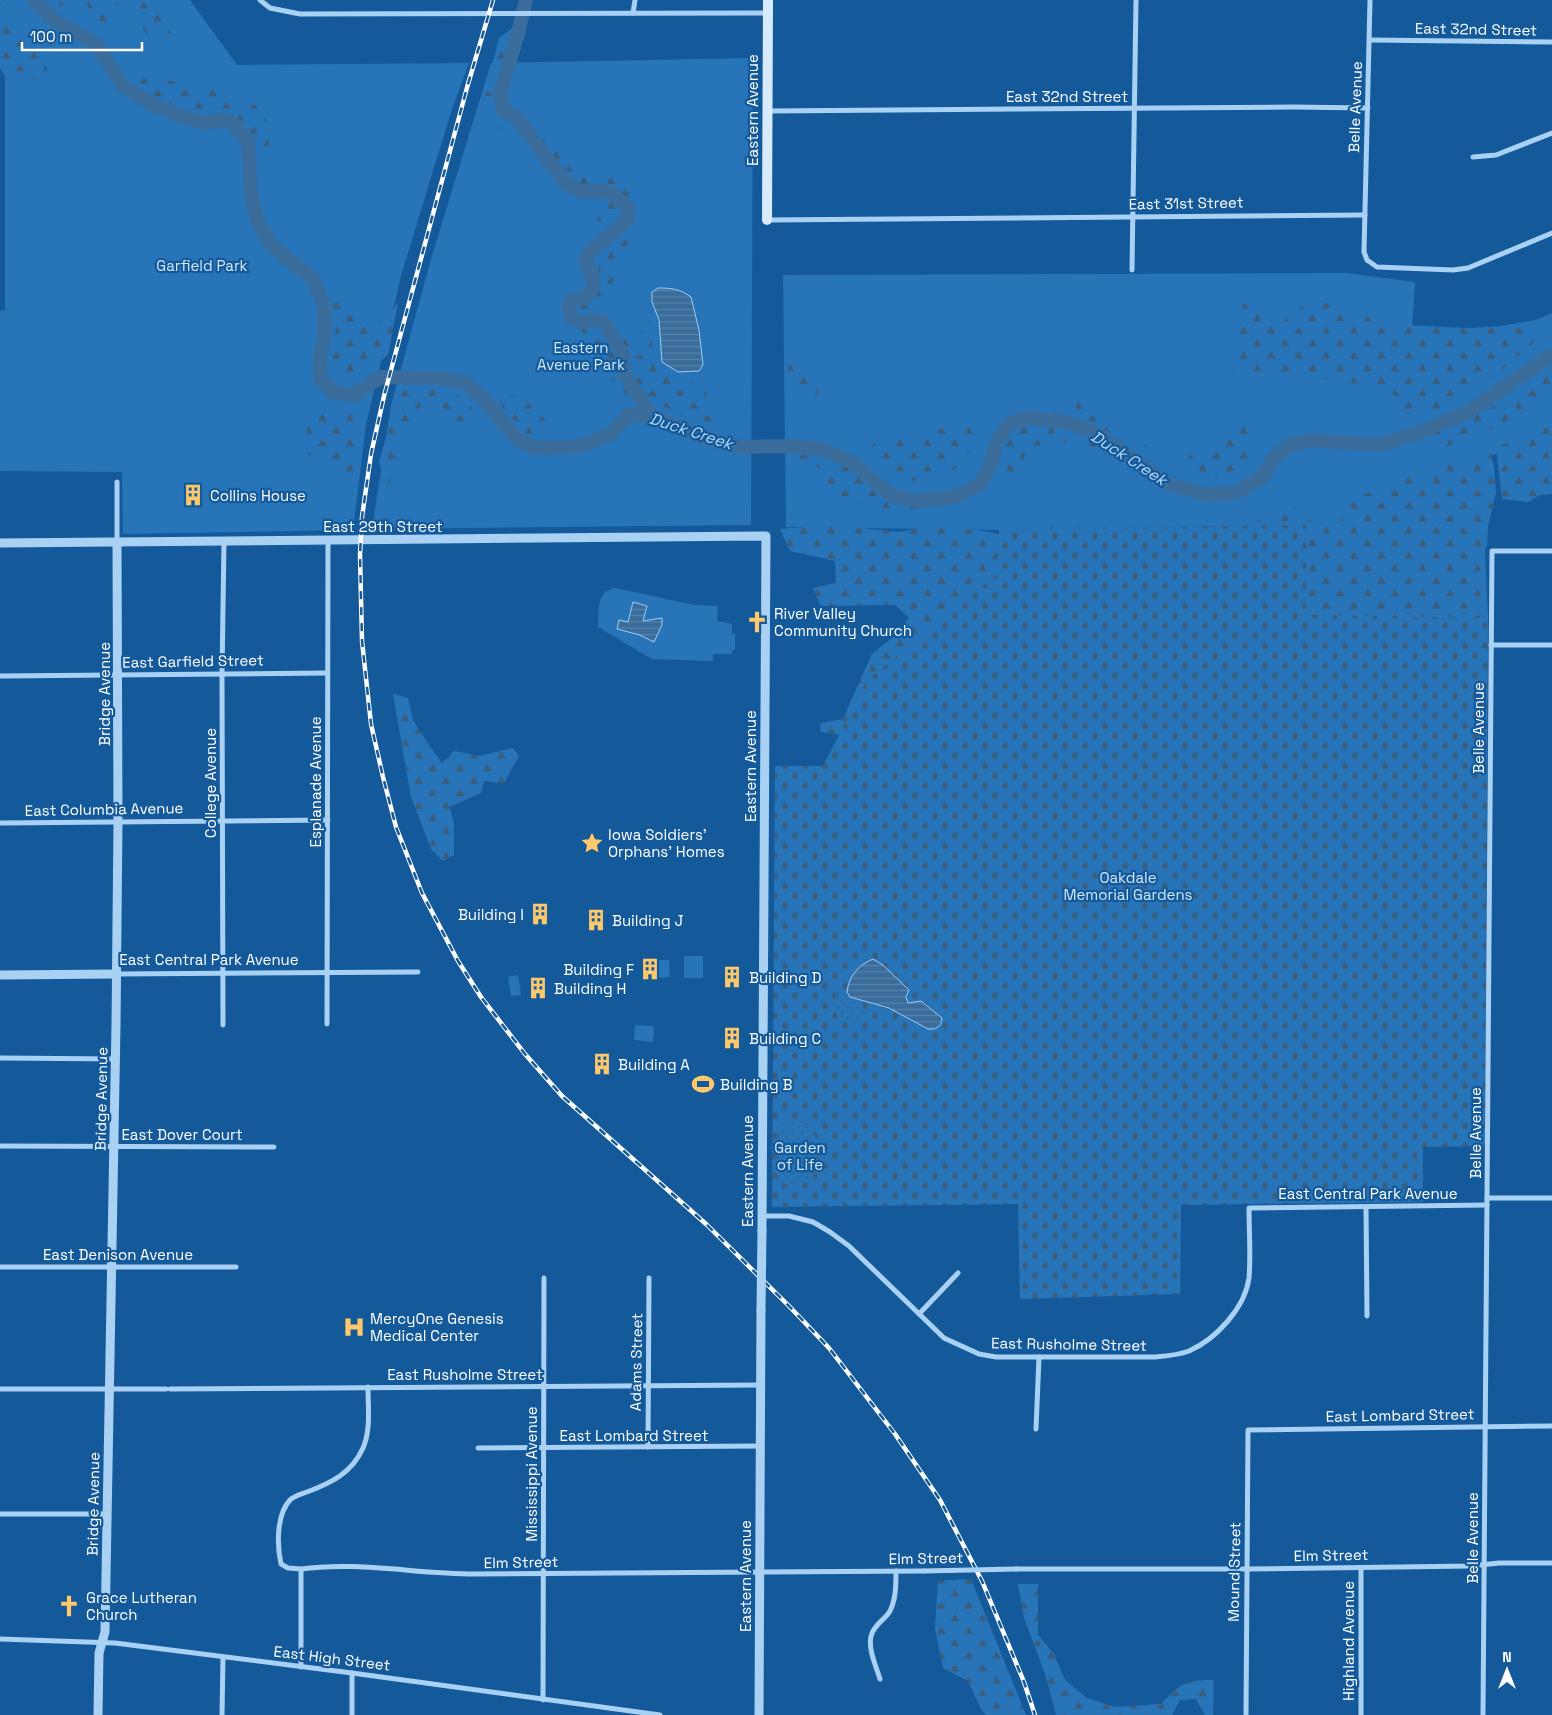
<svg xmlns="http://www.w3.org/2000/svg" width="1552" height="1715" viewBox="0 0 1552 1715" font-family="'Space Grotesk',sans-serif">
<defs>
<pattern id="forest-firs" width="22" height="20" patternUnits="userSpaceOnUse" patternTransform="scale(1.25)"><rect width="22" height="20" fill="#2774b9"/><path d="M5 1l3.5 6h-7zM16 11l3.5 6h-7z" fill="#3b5e7d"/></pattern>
<pattern id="cemetery-stones" width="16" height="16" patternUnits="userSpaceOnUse" patternTransform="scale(1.25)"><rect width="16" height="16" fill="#2774b9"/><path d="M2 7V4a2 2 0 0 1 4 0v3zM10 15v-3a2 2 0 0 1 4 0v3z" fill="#3b5e7d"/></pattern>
<pattern id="garden-dots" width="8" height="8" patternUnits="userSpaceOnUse" patternTransform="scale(1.25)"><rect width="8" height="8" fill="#2774b9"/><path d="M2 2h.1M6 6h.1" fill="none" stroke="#3b5e7d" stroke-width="1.8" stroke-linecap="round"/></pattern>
<pattern id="water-rules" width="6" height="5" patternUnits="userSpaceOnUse" patternTransform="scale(1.25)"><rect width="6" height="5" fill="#3b6d9c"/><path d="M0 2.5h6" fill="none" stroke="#5883ab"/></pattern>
</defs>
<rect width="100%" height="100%" fill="#145a9b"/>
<g fill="#2774b9">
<polygon points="0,0 190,0 237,65 469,63 451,112 401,276 366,425 353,530 123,534 122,472 0,471 0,311 5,310 5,71 48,70 0,10"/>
<polygon points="753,58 751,525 372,529 391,405 431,259 491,63"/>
<polygon points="1346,273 1415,282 1412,329 1470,331 1536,320 1552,313 1552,438 1536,437 1481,460 1488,618 1306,615 1305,525 999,530 786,527 783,275"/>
<path d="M615 588 694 605 718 606 717 621 732 624V634H735V650H732V654H713V661L652 659 598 627C599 611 596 591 615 588Z"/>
<rect x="684" y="956" width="19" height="22"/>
<polygon points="658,960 669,960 670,977 659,978"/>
<polygon points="518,975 521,995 511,996 508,977"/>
<polygon points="635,1025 654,1026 653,1042 634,1040"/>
</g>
<g fill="url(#forest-firs)">
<polygon points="41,0 148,0 176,41 147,34 124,7 111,3 112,22 107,31 85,2 48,8"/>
<polygon points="0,2 31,42 49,75 10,83 0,68"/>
<polygon points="39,14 54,26 68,48 57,55 31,19"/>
<polygon points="515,26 498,85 488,82 499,38"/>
<polygon points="127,77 211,85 235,102 260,106 269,129 269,150 257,144 243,121 221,115 198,117 134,86"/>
<polygon points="485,92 507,93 510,107 527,115 551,135 573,171 614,176 638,198 625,255 610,288 605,316 627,329 638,358 643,347 639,316 645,309 653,329 651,360 661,375 702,386 719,414 715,434 653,401 630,399 612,380 595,344 566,316 597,286 598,265 592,241 605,187 581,186 541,163 516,137 492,123"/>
<polygon points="331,291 352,297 371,330 398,303 388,355 365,374 340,384 330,358 336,326"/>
<polygon points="1245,302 1282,322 1305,303 1335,303 1367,317 1401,325 1468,328 1526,325 1537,340 1497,374 1452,404 1407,419 1392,391 1343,381 1271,371 1231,379 1240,337 1236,321"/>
<polygon points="1548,362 1552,365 1552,385 1503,425 1437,450 1421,438 1464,421 1504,401"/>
<polygon points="789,363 803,363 819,382 818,394 798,396 787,376"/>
<polygon points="431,385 465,398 476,413 469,427 423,403 410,417 388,488 379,462 398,395 406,388"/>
<polygon points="508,393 530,404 548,423 546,439 527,436 494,397"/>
<polygon points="1062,401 1086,401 1111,418 1135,438 1152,450 1148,464 1110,432 1074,416 1051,410"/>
<polygon points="1246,409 1254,438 1246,466 1212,480 1177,472 1192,452 1225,438"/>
<polygon points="324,411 363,413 353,495 341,464 308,455 307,428"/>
<polygon points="973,421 988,433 954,469 929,483 898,479 864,452 881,438 923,433"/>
<polygon points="1039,424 1070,431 1111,452 1098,458 1072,444 1054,440 1028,449 1015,478 1005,485 998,476 1003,449 1013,428"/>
<polygon points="1552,426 1552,494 1540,495 1528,502 1502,499 1496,447"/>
<polygon points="814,451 846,464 873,490 901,503 935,503 942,506 918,511 875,507 829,496 827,473 806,460 792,464 790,454"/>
<polygon points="1490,451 1494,467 1496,492 1488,527 1487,546 1480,551 1481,622 1347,625 1290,599 857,737 820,732 821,723 843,719 872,654 898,633 909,618 895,605 821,606 813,588 836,583 835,561 790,551 780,529 830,525 900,532 936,525 1006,534 1062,522 1089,524 1146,522 1177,530 1233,537 1271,511 1295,507 1318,526 1337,527 1355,498 1430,469 1474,457"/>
<polygon points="393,694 408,698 413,720 429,745 442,763 454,751 479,756 513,748 519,756 504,783 484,781 481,793 450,807 454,825 454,855 443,861 431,849 411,797"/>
<polygon points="971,1579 1026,1715 986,1715 981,1709 968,1681 943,1668 935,1629 938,1581"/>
<path d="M1018 1584H1038V1635L1054 1654 1065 1680 1087 1698 1115 1707 1161 1704C1180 1683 1185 1680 1214 1680L1213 1715H1205L1196 1699 1180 1700 1172 1715H1056L1046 1677 1024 1618Z"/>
</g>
<polygon fill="url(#cemetery-stones)" points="1306,525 1306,615 1488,618 1485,1146 1423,1147 1423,1202 1181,1205 1180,1294 1020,1299 1018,1204 772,1207 775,766 823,766 867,680 998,574 999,530"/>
<g fill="url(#garden-dots)">
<polygon points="839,992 866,1012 856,1025 830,1006"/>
<polygon points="794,1121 805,1122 826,1152 822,1169 796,1186 777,1183 778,1125"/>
</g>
<g fill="url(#water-rules)" stroke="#9bcdf6">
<path d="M658 288C672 288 680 289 691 297L699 330 703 365 699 371 678 372 662 362 659 320 652 302V292Z"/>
<polygon points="633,602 647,606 643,621 662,618 662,625 654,642 640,635 617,629 619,620 628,622"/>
<path d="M873 959 883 965 909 990 906 997 908 1003 921 1001 942 1018C942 1027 935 1030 928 1029L889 1008 850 997 847 992C849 976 858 965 873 959Z"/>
</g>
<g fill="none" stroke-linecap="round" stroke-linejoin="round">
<g stroke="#3b6d9c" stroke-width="14">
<polyline points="34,0 54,20 96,44 123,86 152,104 183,117 204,123 222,120 232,122 248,141 251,196 257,219 270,244 313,279 324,305 325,332 320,359 320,378 333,392 354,395 381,377 438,378 465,383 483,399 519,441 533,447 548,448 581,446 610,434 630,414 651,416 714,441 744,447 791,446 825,450 853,463 892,496 918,501 954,497 980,485 991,463 997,441 1010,423 1028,418 1067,422 1096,433 1168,484 1208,495 1238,492 1262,477 1273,459 1290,445 1311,440 1380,445 1418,433 1468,412 1552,355"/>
<polyline points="526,0 517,37 500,94 503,110 516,117 565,182 579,191 602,191 613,194 627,207 628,218 621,226 591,250 586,261 590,273 594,279 591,293 581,299 571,300 569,309 572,319 582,322 591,320 603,322 608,328 623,356 624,373 651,416"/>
</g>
<g stroke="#a9d1f3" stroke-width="5">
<polyline points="260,0 270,8 300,14 768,13"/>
<polyline points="1370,0 1364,252 1367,260 1377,267 1453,270 1468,268 1552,233"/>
<polyline points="633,13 635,0"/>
<polyline points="1370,40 1552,42"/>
<polyline points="768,111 1292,107 1368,108"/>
<polyline points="1473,157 1496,155 1552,133"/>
<polyline points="767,220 1365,215"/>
<polyline points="1132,270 1136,0"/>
<polyline points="117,482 117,542"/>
<polyline points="1491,645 1552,645"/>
<polyline points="0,676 327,673"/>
<polyline points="0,823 328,820"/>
<polyline points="117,974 418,972"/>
<polyline points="327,1024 328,540"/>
<polyline points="223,1025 222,674 224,541"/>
<polyline points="0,1058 116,1059"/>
<polyline points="0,1146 274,1147"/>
<polyline points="1487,1198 1552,1198"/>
<polyline points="1366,1207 1367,1316"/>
<path d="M762 1216H789L813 1222 830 1232 849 1246 944 1338 979 1354 996 1357H1155C1167 1356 1179 1355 1189 1351 1216 1339 1245 1308 1249 1278 1251 1256 1249 1231 1249 1208L1487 1205"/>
<polyline points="0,1267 236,1267"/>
<polyline points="919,1314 958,1273"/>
<polyline points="0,1389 166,1389"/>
<polyline points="170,1389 761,1385"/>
<polyline points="1036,1429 1039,1357"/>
<polyline points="648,1447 649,1278"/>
<polyline points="478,1448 760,1446"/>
<polyline points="0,1514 107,1514"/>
<path d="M301 1569C358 1561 416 1574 474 1574 624 1574 774 1573 924 1571"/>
<polyline points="1016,1569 1246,1569 1470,1566 1499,1563 1552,1563"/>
<polyline points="0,1639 115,1643 352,1673 660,1715"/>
<path d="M301 1667V1569L288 1568 281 1564C277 1546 276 1515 290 1500 294 1496 302 1494 307 1492 331 1483 352 1473 363 1448 371 1430 368 1407 368 1387"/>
<path d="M880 1679C876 1666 868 1649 871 1636 874 1624 885 1620 890 1611 896 1599 896 1584 896 1571"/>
<polyline points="543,1700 544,1278"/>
<polyline points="222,1715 223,1657"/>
<polyline points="352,1715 352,1673"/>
<polyline points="1246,1715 1248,1430 1552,1426"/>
<polyline points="1361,1715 1361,1568"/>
<polyline points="1483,1715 1492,551 1552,551"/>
</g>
<g stroke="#a9d1f3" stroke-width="9">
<polyline points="0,543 766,536 762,1231"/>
<polyline points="0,975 117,974"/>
<polyline points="98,1715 99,1653 105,1632 116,1025 118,821 117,542"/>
<polyline points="759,1715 761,1310"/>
</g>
<polyline stroke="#d8ebfd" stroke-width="10" points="767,220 768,0"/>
<g stroke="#fff" stroke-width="4.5">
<polyline id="rail" points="493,0 468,84 384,396 371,454 362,517 360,555 362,641 371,724 383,777 396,827 422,893 458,961 481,997 525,1054 562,1096 706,1224 789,1306 829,1348 895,1434 940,1500 982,1581 1024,1682 1035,1715"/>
</g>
<use href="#rail" stroke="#145a9b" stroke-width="2.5" stroke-dasharray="8" stroke-linecap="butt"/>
<polyline stroke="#a9d1f3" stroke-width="5" points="924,1571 1016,1569"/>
<polyline stroke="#a9d1f3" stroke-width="9" points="761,1310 762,1231"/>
</g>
<defs>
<g id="building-bare" transform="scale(1.725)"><path d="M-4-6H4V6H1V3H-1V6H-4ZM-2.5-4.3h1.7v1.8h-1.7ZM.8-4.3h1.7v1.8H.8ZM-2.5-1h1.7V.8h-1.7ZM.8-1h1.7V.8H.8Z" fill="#ffc86b" stroke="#145a9b" stroke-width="2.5" paint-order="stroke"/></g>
<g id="church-bare" transform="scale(1.725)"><path d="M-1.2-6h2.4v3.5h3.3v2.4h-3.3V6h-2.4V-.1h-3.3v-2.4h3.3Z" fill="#ffc86b" stroke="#145a9b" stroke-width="2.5" paint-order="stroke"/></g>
<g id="sight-bare" transform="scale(1.725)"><path d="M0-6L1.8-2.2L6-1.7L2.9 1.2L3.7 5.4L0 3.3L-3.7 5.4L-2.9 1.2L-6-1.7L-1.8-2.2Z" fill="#ffc86b" stroke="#145a9b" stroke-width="2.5" paint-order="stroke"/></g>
<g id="stadium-bare" transform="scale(1.725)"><path d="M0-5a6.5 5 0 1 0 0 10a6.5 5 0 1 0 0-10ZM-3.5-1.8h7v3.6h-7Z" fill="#ffc86b" stroke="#145a9b" stroke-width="2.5" paint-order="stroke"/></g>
<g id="hospital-bare" transform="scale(1.725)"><path d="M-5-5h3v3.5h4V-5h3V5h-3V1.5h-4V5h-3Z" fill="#ffc86b" stroke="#145a9b" stroke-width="2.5" paint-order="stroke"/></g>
</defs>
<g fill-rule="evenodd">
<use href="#building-bare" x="193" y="495"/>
<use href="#church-bare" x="757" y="622"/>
<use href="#sight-bare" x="592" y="843"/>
<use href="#building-bare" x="540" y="914"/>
<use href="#building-bare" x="596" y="920"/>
<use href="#building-bare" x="650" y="969"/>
<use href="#building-bare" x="732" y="977"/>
<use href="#building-bare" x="538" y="988"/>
<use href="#building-bare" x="732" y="1038"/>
<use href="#building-bare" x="602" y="1064"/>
<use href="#stadium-bare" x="703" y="1084"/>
<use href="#hospital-bare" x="354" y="1327"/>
<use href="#church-bare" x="69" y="1606"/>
</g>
<g text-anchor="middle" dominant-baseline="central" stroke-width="4.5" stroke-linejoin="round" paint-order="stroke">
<g font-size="15" fill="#fff" stroke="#145a9b">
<text transform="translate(1476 29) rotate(1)">East 32nd Street</text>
<text x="1067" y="96">East 32nd Street</text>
<text transform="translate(1355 107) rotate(-88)">Belle Avenue</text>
<text transform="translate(752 110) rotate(-90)">Eastern Avenue</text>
<text transform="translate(1186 203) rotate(-1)">East 31st Street</text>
<text x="383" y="526">East 29th Street</text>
<text transform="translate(193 661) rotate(-1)">East Garfield Street</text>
<text transform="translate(104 694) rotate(-90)">Bridge Avenue</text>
<text transform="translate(1478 728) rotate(-90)">Belle Avenue</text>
<text transform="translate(750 766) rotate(-90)">Eastern Avenue</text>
<text transform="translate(315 782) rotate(-90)">Esplanade Avenue</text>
<text transform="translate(210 783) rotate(-90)">College Avenue</text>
<text transform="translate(104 809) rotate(-1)">East Columbia Avenue</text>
<text x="209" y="959">East Central Park Avenue</text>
<text transform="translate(101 1099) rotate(-89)">Bridge Avenue</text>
<text transform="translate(1475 1133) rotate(-90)">Belle Avenue</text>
<text x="182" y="1134">East Dover Court</text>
<text transform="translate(747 1171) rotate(-90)">Eastern Avenue</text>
<text x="1368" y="1193">East Central Park Avenue</text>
<text x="118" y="1254">East Denison Avenue</text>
<text transform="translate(1069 1344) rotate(1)">East Rusholme Street</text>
<text transform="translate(636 1362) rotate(-89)">Adams Street</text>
<text x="465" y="1374">East Rusholme Street</text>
<text transform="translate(1400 1415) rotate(-1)">East Lombard Street</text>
<text x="634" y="1435">East Lombard Street</text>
<text transform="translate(531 1474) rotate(-90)">Mississippi Avenue</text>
<text transform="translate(93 1504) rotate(-89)">Bridge Avenue</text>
<text transform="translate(1472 1538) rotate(-90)">Belle Avenue</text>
<text transform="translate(1331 1555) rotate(-1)">Elm Street</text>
<text transform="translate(926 1558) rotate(-1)">Elm Street</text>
<text transform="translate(521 1562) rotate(-1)">Elm Street</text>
<text transform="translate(1234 1572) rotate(-89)">Mound Street</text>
<text transform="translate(745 1576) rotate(-90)">Eastern Avenue</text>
<text transform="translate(1348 1641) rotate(-90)">Highland Avenue</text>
<text transform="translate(332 1658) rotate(7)">East High Street</text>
</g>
<g font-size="15" fill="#d1e9fd" stroke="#145a9b">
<text x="202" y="265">Garfield Park</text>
<text x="581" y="347">Eastern<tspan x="581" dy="17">Avenue Park</tspan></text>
<text x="1128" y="877">Oakdale<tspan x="1128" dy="17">Memorial Gardens</tspan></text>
<text x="800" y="1147">Garden<tspan x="800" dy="17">of Life</tspan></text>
</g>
<g font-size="15" fill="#fff" stroke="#145a9b" text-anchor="start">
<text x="210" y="495">Collins House</text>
<text x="774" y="613">River Valley<tspan x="774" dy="17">Community Church</tspan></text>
<text x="608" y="834">Iowa Soldiers'<tspan x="608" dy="17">Orphans' Homes</tspan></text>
<text x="524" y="914" text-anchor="end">Building I</text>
<text x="612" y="920">Building J</text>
<text x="634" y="969" text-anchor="end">Building F</text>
<text x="749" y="977">Building D</text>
<text x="554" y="988">Building H</text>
<text x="749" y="1038">Building C</text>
<text x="618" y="1064">Building A</text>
<text x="720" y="1084">Building B</text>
<text x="370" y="1318">MercyOne Genesis<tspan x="370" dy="17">Medical Center</tspan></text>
<text x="86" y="1597">Grace Lutheran<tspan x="86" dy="17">Church</tspan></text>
</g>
<g font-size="16" font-style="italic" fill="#b5dafa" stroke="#145a9b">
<text transform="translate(691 431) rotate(18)">Duck Creek</text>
<text transform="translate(1129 458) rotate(33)">Duck Creek</text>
</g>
</g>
<g transform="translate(1507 1670)" stroke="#145a9b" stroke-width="4" paint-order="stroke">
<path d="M0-4L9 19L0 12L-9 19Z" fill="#ffffff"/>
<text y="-8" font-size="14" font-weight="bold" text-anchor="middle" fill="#ffffff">N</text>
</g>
<path d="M22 42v8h120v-8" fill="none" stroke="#ffffff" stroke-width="2.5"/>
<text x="30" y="42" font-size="15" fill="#ffffff" stroke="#145a9b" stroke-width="4" paint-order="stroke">100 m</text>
</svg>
